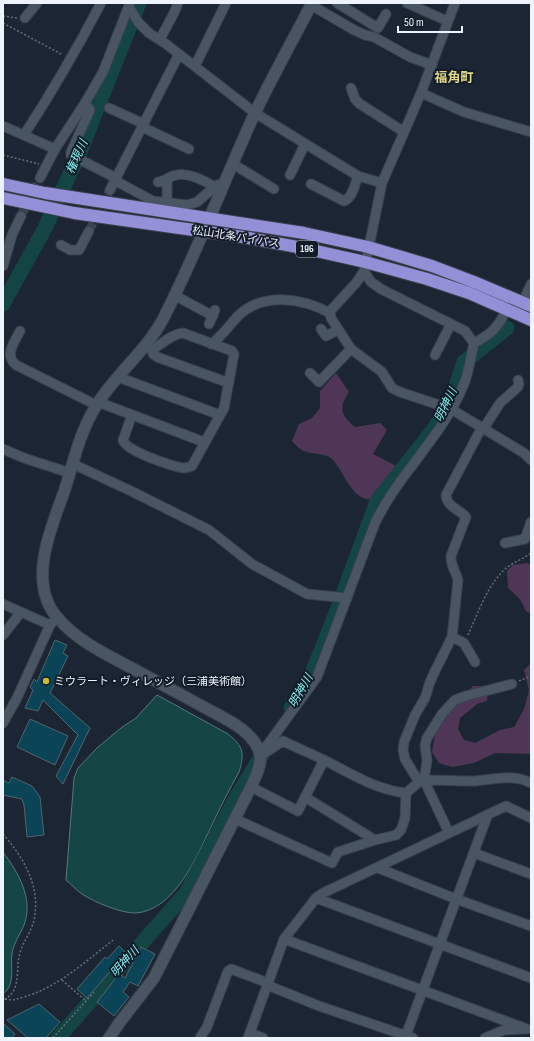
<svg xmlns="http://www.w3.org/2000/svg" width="534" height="1041" viewBox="0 0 534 1041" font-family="'Sofia Sans Condensed','Noto Sans JP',sans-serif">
<rect width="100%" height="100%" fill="#1c2533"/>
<g fill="#4f3656">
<path d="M336 373 349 392C338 408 341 415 355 427L380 423 387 430 373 454 398 467 373 499C352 502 345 473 333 460 326 452 313 455 304 451 300 450 295 444 292 441L299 424 312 418 320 408V391Z"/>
<polygon points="528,563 531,566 531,614 526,611 520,599 508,588 507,571 513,565"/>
<polygon points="531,663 531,754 495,753 474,763 452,767 439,763 432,752 435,734 444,718 458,701 473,686 482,686 488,693 487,701 477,704 460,718 458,729 464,740 475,743 500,730 514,727 524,709 529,690 524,670"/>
</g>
<g fill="#144444" stroke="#55797c">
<path d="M157 695 228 734C243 746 245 753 239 772 229 790 220 808 211 827 197 856 175 910 136 913 123 914 94 902 82 894 76 890 71 884 66 880L74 778 78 768 97 748 121 728 136 718Z"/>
<path d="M3 852C18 872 34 899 24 925 20 935 13 944 12 954 10 968 16 984 3 994Z"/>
</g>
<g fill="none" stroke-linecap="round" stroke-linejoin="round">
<g stroke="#144444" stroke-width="15">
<polyline points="3,304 45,228 80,152 139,3"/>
<polyline points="291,708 311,676 336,613 377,501 434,429 451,400 464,362 507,328"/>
<polyline points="58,1038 186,893 237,796 262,755"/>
</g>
</g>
<g fill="#0b4457" stroke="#51656e">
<polygon points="55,640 67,645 63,653 68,656 50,693 90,728 63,784 56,776 78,735 43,700 38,711 25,708 33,690 30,687 34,679 37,682"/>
<polygon points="30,719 68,736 55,765 17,747"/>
<polygon points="12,777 32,786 40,797 44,835 27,837 24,805 22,799 3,795 3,780 9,783"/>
<polygon points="119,946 126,953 87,998 77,989 105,957 107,959"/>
<polygon points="141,947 155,954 138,986 130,982 123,992 129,997 114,1016 97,1002 119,974 125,978"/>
<polygon points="39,1004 60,1022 46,1038 28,1038 7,1020"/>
<polygon points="3,1023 15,1034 12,1038 3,1038"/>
</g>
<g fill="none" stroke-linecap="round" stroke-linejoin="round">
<g stroke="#3c4451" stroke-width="9" stroke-dasharray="9 4.5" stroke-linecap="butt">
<polyline points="21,216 40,178"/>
<polyline points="89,231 110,190"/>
</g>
<g stroke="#39414c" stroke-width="11">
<g id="minor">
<polyline points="337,3 378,28 386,14"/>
<polyline points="407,3 447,21"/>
<polyline points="455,3 421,93 382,183 364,271 356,283 332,309 330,313 331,318 351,349 382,372 392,388 400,392 451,409 524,453 531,460"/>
<polyline points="311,5 354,30 365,35 374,37 410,57 432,65"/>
<polyline points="129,7 138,22 149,33 166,44 255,113 358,176 382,183"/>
<polyline points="25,18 37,3"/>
<polyline points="160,39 174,13 178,3"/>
<polyline points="195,66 226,3"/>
<polyline points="351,88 355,99 360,104 404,132"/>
<polyline points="421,93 464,112 531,132"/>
<polyline points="85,103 90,110 71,152 71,155 116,178"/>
<polyline points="109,108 144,124"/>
<polyline points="3,126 55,149"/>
<polyline points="142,127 189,149"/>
<path d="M24 135C52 92 77 49 101 3"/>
<polyline points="233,164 274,189"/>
<polyline points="290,175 305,144"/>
<polyline points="40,178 55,149 85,103 103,72 130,3"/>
<polyline points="114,180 153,201 187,205 197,202 217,185 224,184"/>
<polyline points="167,180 167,202"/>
<path d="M158 182C165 181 170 176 176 175 188 172 205 181 215 187"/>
<path d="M311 184 344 201C353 198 355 183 358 176"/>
<polyline points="110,190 179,54"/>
<polyline points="61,245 70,250 79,250 89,231"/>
<polyline points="3,266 12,235 21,216"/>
<polyline points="174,295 213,316"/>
<polyline points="523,302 531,284"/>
<polyline points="209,324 215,310"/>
<polyline points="321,329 326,336 338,330"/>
<path d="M20 331C14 343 4 355 16 365L96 405"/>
<path d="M474 343C492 334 498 327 507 309"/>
<path d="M211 344C223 336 229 325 239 315 264 292 302 298 330 313"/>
<polyline points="152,350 153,354 157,357 229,383"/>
<polyline points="435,355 451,324"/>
<polyline points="310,373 319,382 351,349"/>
<polyline points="118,377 220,415"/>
<polyline points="98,402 204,442"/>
<path d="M132 415 123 440C125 451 172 466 183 468 186 468 189 467 192 466L224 408 234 354 232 351 183 333C171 334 162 344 152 350L145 346"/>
<polyline points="484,428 500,403 518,387 519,384 518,380"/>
<polyline points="3,449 24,458 70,473"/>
<polyline points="73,464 131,491 209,530 252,564 307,594 347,598"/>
<polyline points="505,543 525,539 531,522"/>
<polyline points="3,604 50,625"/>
<polyline points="3,635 21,612"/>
<polyline points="452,637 464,643 475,662"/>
<polyline points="3,723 17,698 50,625 57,618"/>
<path d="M265 753 283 741C297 748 312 754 326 761 352 774 376 790 406 793L419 782 424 780C440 780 457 781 473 781 492 780 513 773 531 783"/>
<path d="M260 755 317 677 375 523C399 473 443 436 464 384 469 371 471 356 474 343L465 331 381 289 371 282 364 271"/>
<path d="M419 782 405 759 403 750 404 742 415 715 425 698 430 682 436 669 452 637 458 580C456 572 450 564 451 556L466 517C459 509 447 507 446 495L482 427"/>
<polyline points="251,787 298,811 324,760"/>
<polyline points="305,797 375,840"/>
<polyline points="235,819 332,863 338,852 375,840 396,835 401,830 405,818 406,793"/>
<polyline points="449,833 424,780 427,761 425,745 427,738 442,714 455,700 466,696 512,684"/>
<polyline points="474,853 531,874"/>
<polyline points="378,868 456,899 531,926"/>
<polyline points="316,898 531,978"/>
<polyline points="284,939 527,1029"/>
<polyline points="267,985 319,1006 413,1038"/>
<polyline points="250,1033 263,1038"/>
<polyline points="200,1038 207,1027 228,971 231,969 268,983"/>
<polyline points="248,1038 284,939 316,898 323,893 506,806 531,818"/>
<polyline points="405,1038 488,814"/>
<polyline points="485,1038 504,1030 524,1029"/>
</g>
</g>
<g stroke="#39414c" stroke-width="13">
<path id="tertiary" d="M109 1038 120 1022 154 978 251 787C255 778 262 765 260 755 256 733 228 720 211 711 184 696 157 682 130 667 105 654 76 640 58 618 49 609 44 595 43 583 40 552 55 518 65 489 74 460 81 428 98 403 117 373 146 351 163 319 197 253 223 183 254 115 272 77 293 40 312 3"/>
</g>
<g stroke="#39414c" stroke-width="14">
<g id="trunk">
<polyline points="3,184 45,193 304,233 368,247 432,266 474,282 531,306"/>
<polyline points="3,198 74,213 243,237 303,248 365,262 427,279 469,293 531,320"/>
</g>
</g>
<g stroke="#666e7a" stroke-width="1.5" stroke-dasharray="2 2" stroke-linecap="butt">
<polyline points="3,16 17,18"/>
<polyline points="3,23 63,55"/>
<polyline points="3,155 39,164"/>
<path d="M468 635C478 613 487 586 505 569 512 563 523 559 531 553"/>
<polyline points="519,681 531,676"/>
<path d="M3 834C24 858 41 887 34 920 31 933 21 944 19 957 16 973 21 992 3 1000"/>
<polyline points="62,980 86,1001"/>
<path d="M5 999C12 1001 17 999 24 997 58 987 85 962 113 940"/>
<polyline points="53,1038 94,992"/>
</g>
<use href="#minor" stroke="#4a5564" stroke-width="9"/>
<use href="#tertiary" stroke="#4a5564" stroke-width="11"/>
<use href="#trunk" stroke="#9490d7" stroke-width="12"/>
</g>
<circle fill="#c9ba3a" stroke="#131c29" stroke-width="1.5" cx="46" cy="681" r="4"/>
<g text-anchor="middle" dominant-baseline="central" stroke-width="4" stroke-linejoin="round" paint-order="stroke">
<rect fill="#131c29" stroke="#acb3bd" stroke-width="1" x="296" y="241" width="22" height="16" rx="3"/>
<g font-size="10" font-weight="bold" fill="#eef4fd">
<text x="307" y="249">196</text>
</g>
<g font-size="11" fill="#eef4fd" stroke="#131c29">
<text transform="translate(236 237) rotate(9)">松山北条バイパス</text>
</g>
<g font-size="11" fill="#eef4fd" stroke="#131c29" text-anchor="start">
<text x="54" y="681">ミウラート・ヴィレッジ（三浦美術館）</text>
</g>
<g font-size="12" font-style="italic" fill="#89ecec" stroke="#131c29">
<text transform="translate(77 157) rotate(-66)">権現川</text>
<text transform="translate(446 405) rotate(-64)">明神川</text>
<text transform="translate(301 691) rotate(-60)">明神川</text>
<text transform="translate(125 962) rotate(-48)">明神川</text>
</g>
<g font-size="13" font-weight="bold" fill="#e1d88a" stroke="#131c29">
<text x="454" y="78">福角町</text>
</g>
</g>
<rect width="534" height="1041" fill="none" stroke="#eef4fd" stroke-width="8"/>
<path d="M398 26v6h64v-6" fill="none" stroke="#eef4fd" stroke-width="2"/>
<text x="404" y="26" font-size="12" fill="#eef4fd" stroke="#131c29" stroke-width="3" paint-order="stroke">50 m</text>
</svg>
